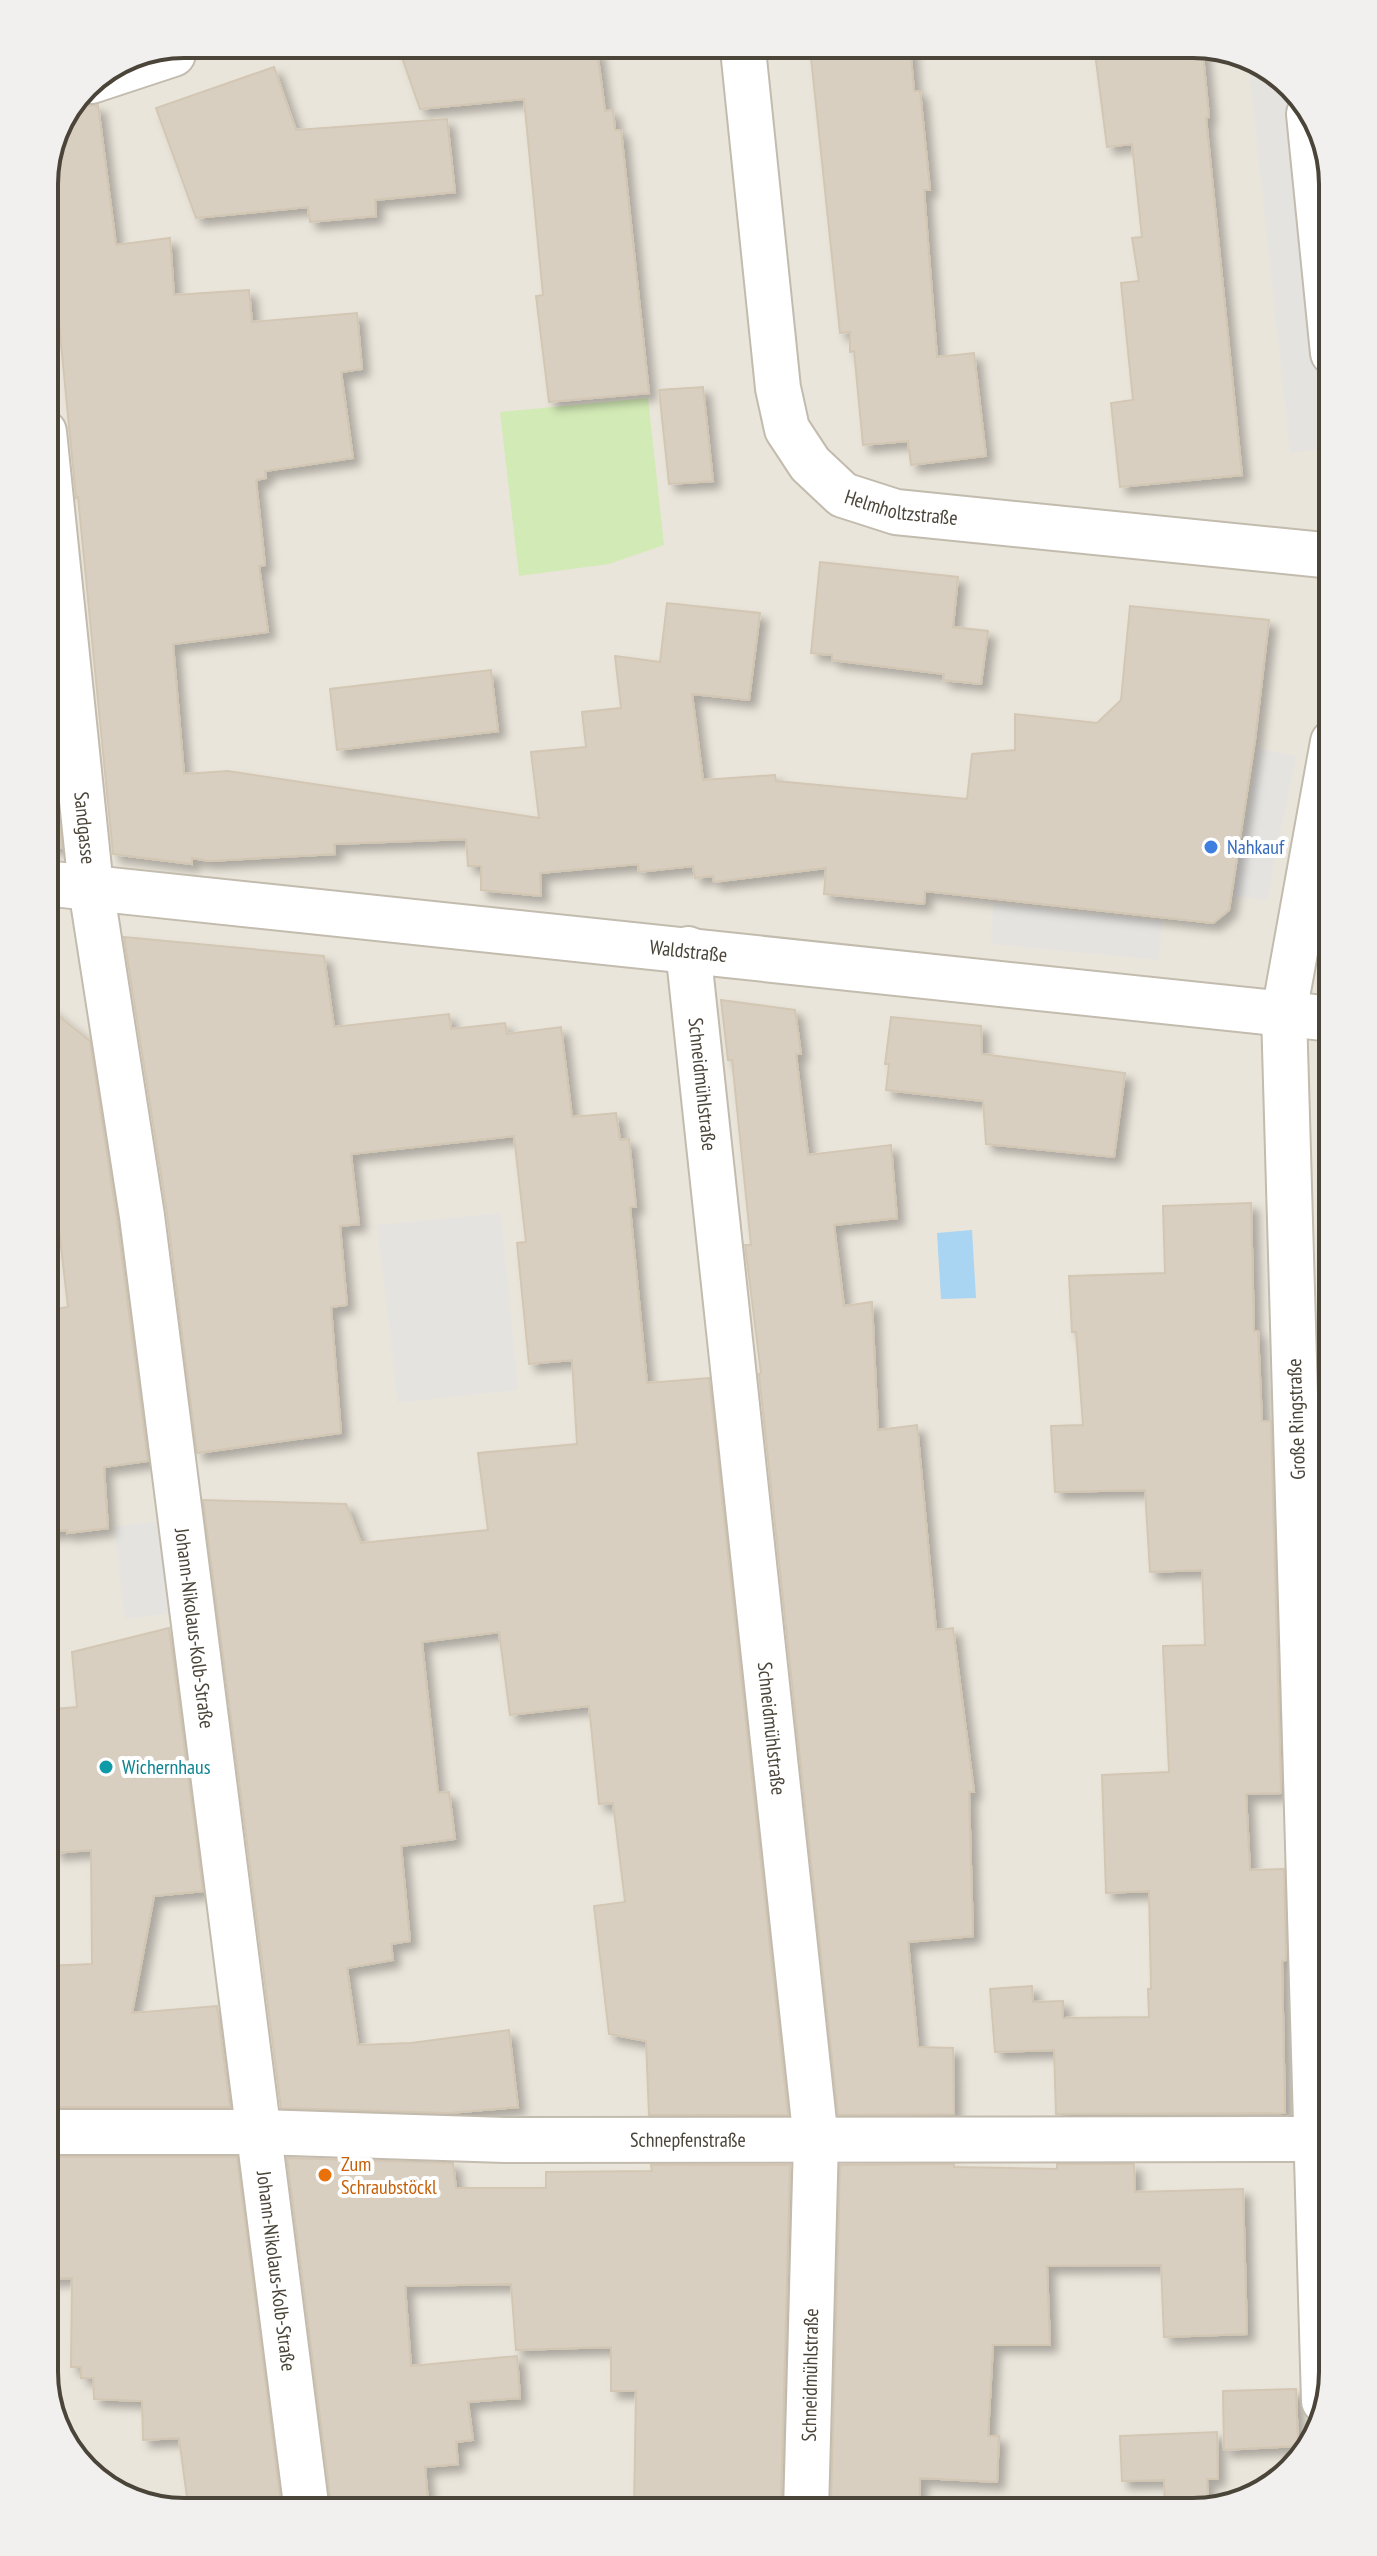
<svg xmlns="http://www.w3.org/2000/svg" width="1377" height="2556" viewBox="0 0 1377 2556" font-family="'PT Sans Narrow',sans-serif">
<defs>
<filter id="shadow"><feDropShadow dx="7" dy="7" stdDeviation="4" flood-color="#0004"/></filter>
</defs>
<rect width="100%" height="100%" fill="#f6f3ec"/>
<polygon fill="#eae5da" points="1203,44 1271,68 1322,130 1333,184 1333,2372 1309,2450 1247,2501 1193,2512 175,2512 106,2488 55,2426 44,2372 44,175 85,85 131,54"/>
<polygon fill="#d2eab5" points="648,398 664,545 609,564 519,576 500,412"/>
<g fill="#e5e3e0">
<polygon points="1248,60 1271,68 1291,92 1327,448 1290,453"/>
<polygon points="1259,749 1296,756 1267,901 1233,895"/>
<polygon points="993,903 1162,921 1159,960 991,944"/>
<polygon points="501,1213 518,1390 398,1403 377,1225"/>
<polygon points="157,1521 169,1613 125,1619 114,1527"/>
</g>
<polygon fill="#a9d4f2" points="972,1230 976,1298 941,1299 937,1233"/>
<g fill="#d8cfc1" stroke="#d3c7b4" stroke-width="2" filter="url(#shadow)">
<polygon points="1202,44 1209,117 1206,118 1242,475 1120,487 1111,403 1133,400 1121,283 1139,281 1132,238 1142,237 1132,144 1107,147 1094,45"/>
<polygon points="910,47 914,91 920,91 930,190 924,190 937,357 974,353 986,456 911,465 908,441 863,445 854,351 850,352 850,332 840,333 810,48"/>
<polygon points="597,50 605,111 613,110 615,130 621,130 649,393 549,402 536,296 543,295 524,99 420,109 400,52"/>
<polygon points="274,67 296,130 447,119 455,192 375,200 376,216 310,222 308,207 196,218 156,108"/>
<polygon points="78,101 87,106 98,105 116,245 170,238 174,295 249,290 252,322 357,313 362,369 341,372 353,458 265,471 266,478 256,480 265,565 259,566 268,632 173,644 184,774 228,771 539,818 531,752 586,747 582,712 621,708 615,656 660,662 667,603 760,613 749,700 692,694 703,780 775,775 776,781 967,799 972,754 1015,750 1015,714 1097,723 1121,700 1130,606 1269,620 1255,740 1229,910 1213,923 925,891 924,904 824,894 826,868 714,882 713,876 695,878 693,866 639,872 638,864 540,873 541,896 481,890 481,866 468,866 466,839 334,844 335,854 209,861 192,858 192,864 113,854 78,497 76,498 58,313 54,314 44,217 44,175"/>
<polygon points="703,387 713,481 669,484 659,390"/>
<polygon points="820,562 958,577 953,627 988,631 981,684 943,680 944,674 832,660 832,655 811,653"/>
<polygon points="491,670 498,731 337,750 330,689"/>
<polygon points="44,678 62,848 44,845"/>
<polygon points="124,937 324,956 334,1027 449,1014 451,1029 505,1023 507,1034 561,1027 572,1117 616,1113 620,1140 629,1139 636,1207 630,1207 647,1383 709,1378 788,2115 649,2115 646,2041 609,2034 594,1906 625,1902 613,1803 599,1804 589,1706 510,1715 499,1632 422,1642 438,1793 449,1792 455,1839 401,1846 410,1941 391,1944 393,1960 347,1968 358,2045 411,2043 509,2030 518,2107 449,2113 281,2108 203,1500 346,1504 361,1543 488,1530 478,1453 577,1444 572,1360 529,1364 517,1243 526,1242 514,1136 351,1154 359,1224 340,1226 347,1305 331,1307 341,1433 197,1453 167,1213"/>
<polygon points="721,1000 795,1010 801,1054 796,1054 808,1155 891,1145 897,1218 834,1225 844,1306 872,1302 878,1430 917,1425 936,1630 953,1628 974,1792 969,1792 973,1936 908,1942 918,2047 953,2048 954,2114 838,2115 759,1374 761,1373 745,1245 751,1245 732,1060 728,1060"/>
<polygon points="44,1004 90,1041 117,1220 148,1461 104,1467 108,1528 67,1533 67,1530 44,1533 44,1311 68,1307 57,1213 44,1215"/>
<polygon points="891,1017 981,1026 982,1054 1125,1073 1114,1157 986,1144 983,1101 886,1090 889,1064 885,1064"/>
<polygon points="1251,1203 1254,1331 1258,1331 1262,1421 1271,1421 1281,1793 1246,1794 1250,1870 1284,1869 1286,1960 1282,1961 1285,2113 1056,2114 1054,2050 995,2052 990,1989 1032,1986 1033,2002 1063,2001 1063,2018 1149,2017 1148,1989 1151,1989 1149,1891 1106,1893 1102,1775 1169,1772 1163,1646 1205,1645 1202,1570 1150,1572 1145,1490 1055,1492 1051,1426 1083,1425 1076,1332 1072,1332 1069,1276 1165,1273 1163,1206"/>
<polygon points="1321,1421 1333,1421 1333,1791 1331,1791"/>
<polygon points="169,1628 203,1891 154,1896 132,2013 217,2006 230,2107 44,2107 44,1966 92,1964 91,1850 55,1853 52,1824 44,1824 44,1710 77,1707 72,1652"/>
<polygon points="44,2157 237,2157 282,2512 189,2512 179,2438 143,2440 142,2401 94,2399 93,2378 81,2378 81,2367 71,2367 72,2278 44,2279"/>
<polygon points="287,2158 453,2163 456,2188 546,2188 546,2172 652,2171 651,2165 790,2165 781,2504 728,2503 728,2512 634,2512 636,2391 611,2391 611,2347 516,2350 511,2284 405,2286 411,2366 517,2356 520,2398 468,2402 473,2440 456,2442 458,2464 425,2467 429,2512 332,2512"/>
<polygon points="954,2164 954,2167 1057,2169 1057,2164 1134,2164 1135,2192 1243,2189 1247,2334 1164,2337 1161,2265 1047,2266 1050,2345 993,2345 988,2436 999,2436 997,2482 920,2478 919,2512 839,2512 839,2505 831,2505 840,2165"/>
<polygon points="1296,2389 1298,2446 1224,2450 1223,2391"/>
<polygon points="1217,2432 1218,2479 1207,2479 1208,2509 1165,2512 1164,2480 1122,2481 1120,2436"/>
</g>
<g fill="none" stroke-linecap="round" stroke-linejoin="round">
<g stroke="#c2bbae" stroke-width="48">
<g id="street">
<path id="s1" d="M743 49 778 388 787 429 810 464 843 495 896 512 1333 556"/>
<polyline points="91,81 173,54"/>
<polyline points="1309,114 1333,353"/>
<path id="s2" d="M44 432 91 888 142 1216 307 2512"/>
<path id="s3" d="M44 883 1333 1019"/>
<path id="s4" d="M688 949 816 2141 806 2512"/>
<path id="s5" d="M44 2132H260L505 2140 1333 2139"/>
<polyline points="1324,2401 1284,1013 1333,742"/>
</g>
</g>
<use href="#street" stroke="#fff" stroke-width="44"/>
</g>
<circle fill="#3f7fe0" stroke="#fff" stroke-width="3" cx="1211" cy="847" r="8"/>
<circle fill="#0f9aa8" stroke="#fff" stroke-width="3" cx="106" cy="1767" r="8"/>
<circle fill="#e8710a" stroke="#fff" stroke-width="3" cx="325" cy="2175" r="8"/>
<g text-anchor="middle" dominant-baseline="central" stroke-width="8" stroke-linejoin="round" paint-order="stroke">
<g font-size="20" fill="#4b4439" stroke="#fff">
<text stroke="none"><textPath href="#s1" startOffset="530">Helmholtzstraße</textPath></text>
<text stroke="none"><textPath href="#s2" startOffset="398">Sandgasse</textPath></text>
<text stroke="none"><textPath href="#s3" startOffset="648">Waldstraße</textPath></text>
<text stroke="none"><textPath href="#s4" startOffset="136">Schneidmühlstraße</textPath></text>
<text transform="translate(1296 1419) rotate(-92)">Große Ringstraße</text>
<text stroke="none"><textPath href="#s2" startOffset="1206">Johann-Nikolaus-Kolb-Straße</textPath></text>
<text stroke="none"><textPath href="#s4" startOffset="784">Schneidmühlstraße</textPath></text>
<text stroke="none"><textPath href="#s5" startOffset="644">Schnepfenstraße</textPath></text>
<text stroke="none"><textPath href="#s2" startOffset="1854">Johann-Nikolaus-Kolb-Straße</textPath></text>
<text transform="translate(810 2375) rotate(-89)">Schneidmühlstraße</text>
</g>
<g font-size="20" fill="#366cbe" stroke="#fff" text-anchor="start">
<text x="1227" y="847">Nahkauf</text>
</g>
<g font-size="20" fill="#0d838f" stroke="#fff" text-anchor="start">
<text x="122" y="1767">Wichernhaus</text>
</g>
<g font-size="20" fill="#c56008" stroke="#fff" text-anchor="start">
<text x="341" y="2164">Zum<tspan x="341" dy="23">Schraubstöckl</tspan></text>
</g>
</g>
<path d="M0 0H1377V2556H0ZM184 58H1193A126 126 0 0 1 1319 184V2372A126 126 0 0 1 1193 2498H184A126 126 0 0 1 58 2372V184A126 126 0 0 1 184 58Z" fill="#f1f0ef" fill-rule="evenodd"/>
<path fill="none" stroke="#4b4439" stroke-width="4" d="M184 58H1193A126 126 0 0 1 1319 184V2372A126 126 0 0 1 1193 2498H184A126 126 0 0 1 58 2372V184A126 126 0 0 1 184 58Z"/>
</svg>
